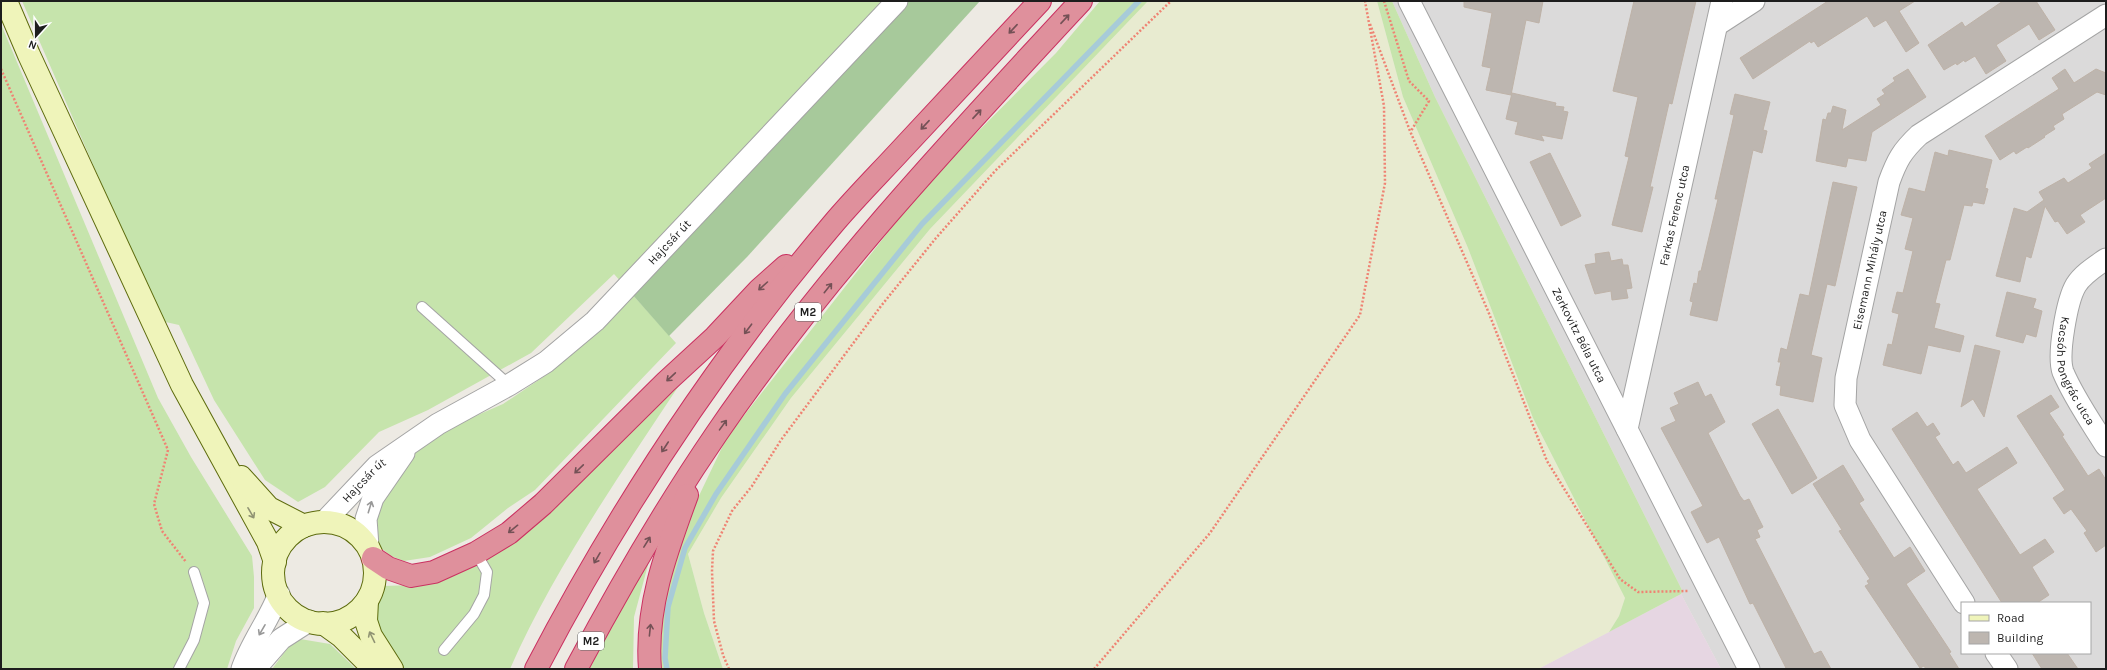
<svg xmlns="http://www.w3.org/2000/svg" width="2107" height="670" viewBox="0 0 2107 670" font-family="Karla,sans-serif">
<rect width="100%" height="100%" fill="#edeae3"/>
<path fill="#dbdada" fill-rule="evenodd" d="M1392 1H2106V669H1721L1681 594 1682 590 1435 97ZM1962 603H2090V653H1962Z"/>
<polygon fill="#e6d6e2" points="1681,594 1721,669 1538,669"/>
<polygon fill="#e8ebd0" points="1148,1 1377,1 1403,97 1468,248 1533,418 1625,598 1619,616 1609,632 1538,669 723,669 704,613 688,554 721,498 791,398 930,229"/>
<g fill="#c6e4ac">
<polygon points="22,1 909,1 631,293 676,343 535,490 508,508 471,538 430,557 404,561 391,556 381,548 373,533 373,518 411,456 441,431 503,404 549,373 631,293 614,274 531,353 428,410 379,432 325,487 298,502 265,480 214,400 179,325 161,321"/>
<polygon points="1100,1 1148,1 930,229 791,398 721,498 688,554 704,613 723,669 654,669 654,633 686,523 727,437 926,184 1056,53"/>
<polygon points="1377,1 1392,1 1435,97 1682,590 1681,594 1609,632 1619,616 1625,598 1533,418 1468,248 1403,97"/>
<polygon points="1,24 158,398 191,457 252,556 254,577 254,608 236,641 227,669 1,669"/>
<path d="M680 384C620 475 554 569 510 669H397L367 618 377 591 383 586 414 585 442 577Z"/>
<polygon points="652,550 634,617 633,669 587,669"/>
<polygon points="300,639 330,644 356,669 272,669 290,645"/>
</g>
<polygon fill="#a7c99b" points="909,1 980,1 747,257 669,336 631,293"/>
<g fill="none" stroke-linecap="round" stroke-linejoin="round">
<polyline stroke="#a7cbd8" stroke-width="5.5" points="667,669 665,658 668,607 685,548 716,494 785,394 922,224 1139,1"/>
</g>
<g fill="#bdb6b0" stroke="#beb2a7">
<polygon points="1464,1 1543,1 1539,23 1526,20 1511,95 1486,90 1491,68 1482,66 1492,13 1464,7"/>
<polygon points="1634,1 1696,1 1672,104 1669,103 1650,187 1653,187 1642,232 1612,225 1629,157 1625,156 1638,97 1613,91"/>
<polygon points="1828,1 1915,1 1899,11 1919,43 1906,52 1886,20 1874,27 1867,16 1818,47 1814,41 1811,43 1810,41 1753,79 1740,58"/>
<polygon points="2003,1 2036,1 2055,30 2039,40 2029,24 1996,45 2006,61 1986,74 1975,56 1965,62 1964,60 1957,65 1956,63 1944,70 1928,45 1962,22 1965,27"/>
<polygon points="1908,69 1926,97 1872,132 1866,161 1848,158 1846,167 1816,161 1823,119 1826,120 1828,113 1831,113 1833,106 1846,110 1842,130 1881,105 1877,99 1885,94 1882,90 1895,81 1893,78"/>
<polygon points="2065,69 2074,83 2096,69 2106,73 2106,95 2097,92 2062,114 2064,119 2053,126 2055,129 2044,136 2045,137 2028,148 2027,147 2016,154 2014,151 2000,160 1985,136 2059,89 2052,78"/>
<polygon points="1512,93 1556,103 1555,106 1564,107 1563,111 1568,112 1562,139 1541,135 1544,141 1515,134 1518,122 1506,119"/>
<polygon points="1735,94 1770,102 1763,130 1767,131 1762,153 1753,150 1717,321 1690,315 1693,302 1690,301 1694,283 1697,284 1699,271 1701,271 1718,199 1715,199 1734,115 1730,114"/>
<polygon points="1949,150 1992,160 1985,188 1988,189 1984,204 1973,202 1972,206 1964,205 1950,260 1946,260 1935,303 1940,304 1934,328 1964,336 1960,352 1928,345 1921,374 1883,365 1888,344 1892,345 1899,314 1892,312 1897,292 1903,293 1913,251 1905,249 1913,218 1901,215 1909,188 1925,192 1935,152 1948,156"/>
<polygon points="1550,153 1581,216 1561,226 1530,162"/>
<polygon points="2106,153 2106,198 2080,215 2085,222 2067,234 2058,221 2055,222 2045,206 2031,258 2026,256 2020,282 1996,276 2014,208 2027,212 2044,200 2039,192 2064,178 2068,183 2092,168 2089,164"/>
<polygon points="1833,182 1857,187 1835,286 1827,284 1811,355 1822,358 1813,402 1780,395 1781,386 1776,385 1781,362 1778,362 1781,348 1787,350 1800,294 1809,296"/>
<polygon points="1609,252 1611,261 1622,259 1623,265 1628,265 1632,288 1626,289 1628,298 1612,300 1611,291 1595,294 1585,265 1596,263 1595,254"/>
<polygon points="2007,292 2036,299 2033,308 2042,311 2036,337 2026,334 2023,343 1996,336"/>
<polygon points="1975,345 2000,351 1984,417 1973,399 1961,407"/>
<polygon points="1698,382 1705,397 1711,394 1725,422 1708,433 1740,496 1744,501 1749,499 1763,527 1757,530 1760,537 1755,539 1814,654 1821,651 1831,669 1784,669 1786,668 1753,603 1750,604 1719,537 1707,543 1691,512 1703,506 1661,428 1676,421 1670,408 1679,404 1674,393"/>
<polygon points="2051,395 2059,407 2049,413 2064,435 2062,436 2088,476 2099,469 2106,480 2106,545 2096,552 2084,533 2087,531 2071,509 2064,514 2053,498 2065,490 2017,416"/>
<polygon points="1778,409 1817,478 1792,494 1752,424"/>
<polygon points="1917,412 1927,427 1933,423 1940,434 1935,437 1953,465 1958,461 1966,473 2007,447 2017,463 1977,489 2020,555 2045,539 2054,552 2032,567 2049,595 2037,603 2002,603 1892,429"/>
<polygon points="1843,465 1864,500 1859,503 1894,558 1910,547 1925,571 1906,584 1951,652 1949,653 1959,669 1926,669 1924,666 1920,668 1865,586 1869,584 1867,581 1870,579 1839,531 1842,530 1813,484"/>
<polygon points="2032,653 2067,653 2078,669 2042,669"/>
</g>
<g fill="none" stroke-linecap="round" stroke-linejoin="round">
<g stroke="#a4a4a4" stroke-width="12">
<g id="lane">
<polyline points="422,307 509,385"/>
<polyline points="444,650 474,614 484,595 487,572 476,553"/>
<polyline points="179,669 194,640 204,603 194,572"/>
</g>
</g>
<g stroke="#a4a4a4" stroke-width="23">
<g id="street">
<path id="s1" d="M1409 1 1749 669"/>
<polyline points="1717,25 1754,1"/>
<path id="s2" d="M2106 259C2096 266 2083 274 2076 285 2067 300 2057 355 2063 372 2074 398 2091 422 2106 446"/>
<path id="s3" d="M1627 429 1722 1"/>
<path id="s4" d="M324 522 377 466 438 424 509 385 546 362 595 321 897 1"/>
<polyline points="368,546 366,519 373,498 404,453"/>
<path id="s5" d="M1964 603 1860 440 1845 405 1846 378 1889 182C1897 160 1902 151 1919 135L2106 15"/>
<polyline points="1996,653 2007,669"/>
<path d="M242 669C251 643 269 620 279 594"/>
<polyline points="255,669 281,639 309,621"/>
</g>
</g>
<g stroke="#5d6b0d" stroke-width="24">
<g id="secondary">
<polyline points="6,1 29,55 182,385 268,542 275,562"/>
<polyline points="241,477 269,508 304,526"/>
<circle cx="324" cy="573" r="51"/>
<polyline points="367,601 366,621 371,636 392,669"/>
<polyline points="323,623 341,636 374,669"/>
</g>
</g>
<g stroke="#ca3161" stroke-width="24">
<g id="highway">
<polyline points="373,558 388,568 411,576 434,572 476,553 509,533 543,504 666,382 715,337 759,290 786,266"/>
<path d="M536 669C619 510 717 361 833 224 855 198 879 174 902 149 948 100 994 50 1040 1"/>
<path d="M576 669C619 588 665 509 717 433 823 278 953 139 1081 1"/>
<path d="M650 669C645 608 666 552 687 495"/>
</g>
</g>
<g stroke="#ef8373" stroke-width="2.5" stroke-dasharray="2 2" stroke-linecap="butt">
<polyline points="1384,1 1409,81 1429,101 1411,131"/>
<polyline points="1370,24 1410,131 1488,311 1547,461 1620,579 1638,592 1689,591"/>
<polyline points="1,69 168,450 154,504 162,531 186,562"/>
<polyline points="729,669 723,655 714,621 712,571 713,551 732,511 752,486 781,440 881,306 936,238 995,171 1171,1"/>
<polyline points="1094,669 1210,533 1360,315 1385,183 1384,106 1365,1"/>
</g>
<use href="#lane" stroke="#fff" stroke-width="10"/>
<use href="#street" stroke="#fff" stroke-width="21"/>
<use href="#secondary" stroke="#eff4ba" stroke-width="22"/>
<use href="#highway" stroke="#df909c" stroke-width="22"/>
</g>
<defs><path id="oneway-shaft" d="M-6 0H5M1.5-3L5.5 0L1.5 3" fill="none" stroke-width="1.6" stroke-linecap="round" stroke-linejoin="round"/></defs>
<g stroke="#745156">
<use href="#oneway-shaft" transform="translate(1065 19) rotate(-47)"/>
<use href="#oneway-shaft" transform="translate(1013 29) rotate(133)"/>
<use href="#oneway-shaft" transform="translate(977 114) rotate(-47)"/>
<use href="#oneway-shaft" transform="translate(925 125) rotate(133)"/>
<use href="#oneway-shaft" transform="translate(763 286) rotate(138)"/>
<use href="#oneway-shaft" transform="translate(828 288) rotate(-51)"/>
<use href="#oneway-shaft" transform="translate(748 329) rotate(127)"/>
<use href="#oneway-shaft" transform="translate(671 377) rotate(137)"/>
<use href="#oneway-shaft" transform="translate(723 425) rotate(-54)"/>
<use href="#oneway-shaft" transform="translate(665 447) rotate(123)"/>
<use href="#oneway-shaft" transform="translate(579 469) rotate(136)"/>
<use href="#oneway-shaft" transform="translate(513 529) rotate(141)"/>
<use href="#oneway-shaft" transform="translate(647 542) rotate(-58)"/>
<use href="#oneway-shaft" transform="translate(597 558) rotate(120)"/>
<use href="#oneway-shaft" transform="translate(650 630) rotate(-84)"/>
</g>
<g stroke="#999">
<use href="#oneway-shaft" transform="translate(370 507) rotate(-73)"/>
<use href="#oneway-shaft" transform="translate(262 630) rotate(120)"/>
</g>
<g stroke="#909373">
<use href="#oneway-shaft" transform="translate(251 513) rotate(60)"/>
<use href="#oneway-shaft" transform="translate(372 637) rotate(-116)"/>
</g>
<g text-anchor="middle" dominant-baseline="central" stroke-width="3" stroke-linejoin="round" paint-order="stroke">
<g fill="#fff" stroke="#616161" stroke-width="1">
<rect x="795" y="303" width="26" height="18" rx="3"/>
<rect x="578" y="632" width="26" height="18" rx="3"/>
</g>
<g font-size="11" font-weight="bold" fill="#1d1d1d">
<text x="808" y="312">M2</text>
<text x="591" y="641">M2</text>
</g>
<g font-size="12" fill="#1d1d1d" stroke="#fff">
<text stroke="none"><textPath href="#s3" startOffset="219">Farkas Ferenc utca</textPath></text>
<text stroke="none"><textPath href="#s4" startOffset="448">Hajcsár út</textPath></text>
<text stroke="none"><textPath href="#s5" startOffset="369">Eisemann Mihály utca</textPath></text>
<text stroke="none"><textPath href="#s1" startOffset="375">Zerkovitz Béla utca</textPath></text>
<text stroke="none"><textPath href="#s2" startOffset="131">Kacsóh Pongrác utca</textPath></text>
<text stroke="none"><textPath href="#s4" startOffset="58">Hajcsár út</textPath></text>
</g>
</g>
<rect width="2107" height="670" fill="none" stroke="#1d1d1d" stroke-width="4"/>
<rect x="1961" y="602" width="130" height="52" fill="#ffffff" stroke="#a5a5a5"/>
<rect x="1969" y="615" width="20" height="6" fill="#eff4ba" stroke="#a5a5a5"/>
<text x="1997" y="622" font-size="12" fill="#1d1d1d">Road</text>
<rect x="1969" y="632" width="20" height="12" fill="#bdb6b0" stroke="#a5a5a5"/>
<text x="1997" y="642" font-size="12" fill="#1d1d1d">Building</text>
<g transform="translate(36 36) rotate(201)" stroke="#ffffff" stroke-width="3" paint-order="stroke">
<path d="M0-3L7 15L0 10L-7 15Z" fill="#1d1d1d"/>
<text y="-6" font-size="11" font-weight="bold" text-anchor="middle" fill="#1d1d1d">N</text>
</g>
</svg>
